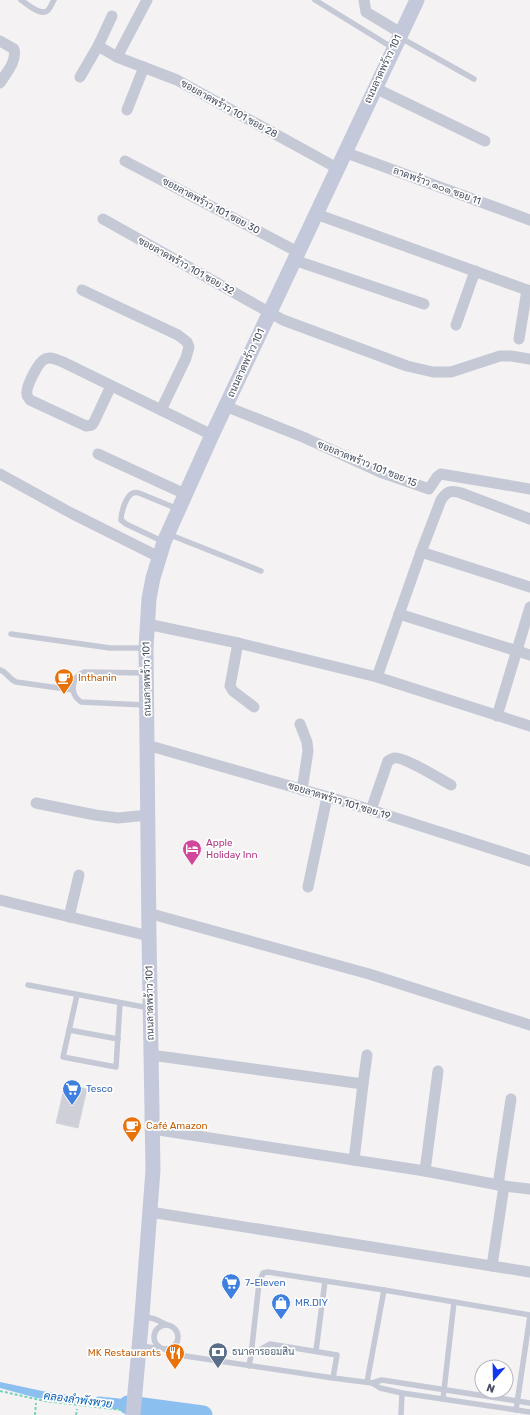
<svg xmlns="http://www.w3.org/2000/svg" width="530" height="1415" viewBox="0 0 530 1415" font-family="Rubik,Sarabun,sans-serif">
<rect width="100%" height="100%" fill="#f4f2f2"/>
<polygon fill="#8bbff0" points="0,1382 47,1392 114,1401 113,1406 37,1398 0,1388"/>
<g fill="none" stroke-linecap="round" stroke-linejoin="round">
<polyline stroke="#8bbff0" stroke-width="11" points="99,1402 128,1405"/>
<polyline stroke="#8bbff0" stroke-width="19" points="128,1405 203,1415"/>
</g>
<polygon fill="#cecfd7" stroke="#d5d5dd" points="65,1084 87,1089 78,1128 56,1123"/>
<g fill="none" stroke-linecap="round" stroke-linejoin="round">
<g stroke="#76d2be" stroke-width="2" stroke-dasharray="3 2" stroke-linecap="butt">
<polyline points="0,1391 45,1401 122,1410"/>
<polyline points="35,1415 36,1403"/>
<polyline points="76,1415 77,1409"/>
</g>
<g stroke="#c5c9d6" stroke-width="5.5">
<path d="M21 0C27 4 40 16 47 11 50 9 52 3 54 0"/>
<polyline points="315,0 393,48"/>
<polyline points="401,38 474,79"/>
<polyline points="168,534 261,571"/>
<path d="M164 542 126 524 121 520C121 513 125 500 130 495 133 492 136 492 139 493L178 509"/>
<polyline points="11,634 110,648 145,648"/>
<path d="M0 670C7 672 9 679 16 682L73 690"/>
<path d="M145 673 84 672C71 677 69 694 81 702L145 705"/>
<polyline points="28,985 149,1008"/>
<polyline points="77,995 63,1057 116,1067 120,1003"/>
<polyline points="69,1030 118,1039"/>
<polyline points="142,1316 155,1319 167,1325"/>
<circle cx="166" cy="1337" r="12"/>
<polyline points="139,1346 166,1349 185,1356 333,1378 372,1383 382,1380 530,1403"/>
<polyline points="316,1351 325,1281"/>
<polyline points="251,1355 259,1283 263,1273 268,1272 384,1290"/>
<polyline points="249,1366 251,1355 270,1344 337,1355 333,1378"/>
<polyline points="367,1382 384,1290 530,1315"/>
<polyline points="372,1383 380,1388 402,1393 530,1412"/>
<polyline points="443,1399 454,1302"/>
<polyline points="516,1410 530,1316"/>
<polyline points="401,1415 402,1393"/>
</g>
<g stroke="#c5c9d6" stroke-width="11">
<polyline points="364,0 366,12 401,33"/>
<path d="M0 41 14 49C17 62 6 73 0 83"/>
<polyline points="98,46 112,16"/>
<polyline points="117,57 147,0"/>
<polyline points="80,77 98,46 117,57 177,80 337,168"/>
<polyline points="375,88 485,141"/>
<polyline points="127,110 144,67"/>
<polyline points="344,152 530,220"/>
<polyline points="125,161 298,252"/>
<polyline points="316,214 530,291"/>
<polyline points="103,219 283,320 407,366 433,372 451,372 500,356 511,356 530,359"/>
<polyline points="294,260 424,304"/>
<polyline points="82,290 178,335 187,342 189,347 186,358 161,410"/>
<polyline points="456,325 475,271"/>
<polyline points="519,339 527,290"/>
<path d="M111 386 94 422 92 425 86 426 30 400C29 398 27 397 27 395 25 388 38 362 45 359 51 356 57 360 63 362L212 435"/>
<polyline points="225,406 303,437 380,472 429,489 437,477 441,474 530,489"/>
<polyline points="98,454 185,494"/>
<polyline points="0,474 71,513 159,557"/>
<polyline points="421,552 530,587"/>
<polyline points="399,614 530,655"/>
<polyline points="147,624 238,643 377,677 530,726"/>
<polyline points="238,643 230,686 233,691 254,707"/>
<path d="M377 677 421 552 441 500C447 491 451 490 461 493L530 519"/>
<polyline points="497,716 530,607"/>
<polyline points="300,724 307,742 308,751 302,790"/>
<polyline points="147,745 349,803 530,861"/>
<polyline points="36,803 95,815 118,818 148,815"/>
<path d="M371 810 388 761C390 760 391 759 394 758 403 756 440 779 451 785"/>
<polyline points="308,887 327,797"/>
<polyline points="0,900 149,936"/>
<polyline points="148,913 369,974 530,1025"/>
<polyline points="69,917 79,875"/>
<polyline points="151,1055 363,1084 354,1160"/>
<polyline points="363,1084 367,1055"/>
<polyline points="152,1129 425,1171 504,1186 530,1189"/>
<polyline points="425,1171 438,1071"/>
<polyline points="498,1185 511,1099"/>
<polyline points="150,1212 530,1272"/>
<polyline points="492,1266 504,1186"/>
</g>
<polyline stroke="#c4c8db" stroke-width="15" points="133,1415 142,1315 153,1170 149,936 146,648 149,599 153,578 164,542 212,435 417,0"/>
</g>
<defs>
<g id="cafe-pin" transform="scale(1)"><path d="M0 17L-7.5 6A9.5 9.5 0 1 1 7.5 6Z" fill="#e8710a" stroke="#fff"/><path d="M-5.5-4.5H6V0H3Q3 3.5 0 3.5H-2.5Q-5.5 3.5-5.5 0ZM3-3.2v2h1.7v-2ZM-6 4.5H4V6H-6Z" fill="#fff"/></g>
<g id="hotel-pin" transform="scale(1)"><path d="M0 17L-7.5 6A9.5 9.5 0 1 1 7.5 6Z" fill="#d1479c" stroke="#fff"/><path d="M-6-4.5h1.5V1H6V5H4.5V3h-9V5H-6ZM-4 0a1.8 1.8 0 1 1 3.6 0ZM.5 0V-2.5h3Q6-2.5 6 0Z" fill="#fff"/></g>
<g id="supermarket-pin" transform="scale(1)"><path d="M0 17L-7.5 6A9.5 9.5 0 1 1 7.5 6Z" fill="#3f7fe0" stroke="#fff"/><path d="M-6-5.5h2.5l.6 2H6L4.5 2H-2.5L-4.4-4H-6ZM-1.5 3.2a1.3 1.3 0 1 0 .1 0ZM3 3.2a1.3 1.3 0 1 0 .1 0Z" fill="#fff"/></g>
<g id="shop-pin" transform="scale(1)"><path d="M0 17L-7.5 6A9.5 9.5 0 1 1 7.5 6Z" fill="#3f7fe0" stroke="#fff"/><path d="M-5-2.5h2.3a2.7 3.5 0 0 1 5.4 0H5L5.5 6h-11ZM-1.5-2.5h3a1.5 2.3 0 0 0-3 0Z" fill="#fff"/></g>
<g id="bank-pin" transform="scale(1)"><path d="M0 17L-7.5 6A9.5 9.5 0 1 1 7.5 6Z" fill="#5c6f8a" stroke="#fff"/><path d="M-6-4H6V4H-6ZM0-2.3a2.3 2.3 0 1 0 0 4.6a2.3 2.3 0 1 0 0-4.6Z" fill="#fff"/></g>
<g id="restaurant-pin" transform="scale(1)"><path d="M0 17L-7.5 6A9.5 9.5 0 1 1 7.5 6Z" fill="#e8710a" stroke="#fff"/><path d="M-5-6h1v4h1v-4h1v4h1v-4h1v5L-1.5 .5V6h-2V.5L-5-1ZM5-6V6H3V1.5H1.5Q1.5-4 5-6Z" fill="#fff"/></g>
</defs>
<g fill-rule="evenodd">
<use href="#cafe-pin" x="64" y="678"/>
<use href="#hotel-pin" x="192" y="849"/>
<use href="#supermarket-pin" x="72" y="1089"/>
<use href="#cafe-pin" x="132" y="1126"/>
<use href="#supermarket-pin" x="231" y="1283"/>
<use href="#shop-pin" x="281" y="1303"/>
<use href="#bank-pin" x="218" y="1352"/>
<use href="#restaurant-pin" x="175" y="1353"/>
</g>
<g text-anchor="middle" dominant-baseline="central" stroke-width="3.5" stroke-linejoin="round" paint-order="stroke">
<g font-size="10" fill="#484e60" stroke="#fff">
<text transform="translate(383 69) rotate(-65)">ถนนลาดพร้าว 101</text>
<text transform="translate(229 109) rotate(29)">ซอยลาดพร้าว 101 ซอย 28</text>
<text transform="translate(437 186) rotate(20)">ลาดพร้าว ๑๐๑ ซอย 11</text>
<text transform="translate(211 206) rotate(28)">ซอยลาดพร้าว 101 ซอย 30</text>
<text transform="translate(186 266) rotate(29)">ซอยลาดพร้าว 101 ซอย 32</text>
<text transform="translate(246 363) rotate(-65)">ถนนลาดพร้าว 101</text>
<text transform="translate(367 464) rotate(22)">ซอยลาดพร้าว 101 ซอย 15</text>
<text transform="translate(147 679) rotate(-91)">ถนนลาดพร้าว 101</text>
<text transform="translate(339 801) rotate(17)">ซอยลาดพร้าว 101 ซอย 19</text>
<text transform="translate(150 1003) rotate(-91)">ถนนลาดพร้าว 101</text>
</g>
<g font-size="10" fill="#c56008" stroke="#fff" text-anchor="start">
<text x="78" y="678">Inthanin</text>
<text x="146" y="1126">Café Amazon</text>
<text x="161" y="1353" text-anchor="end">MK Restaurants</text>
</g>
<g font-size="10" fill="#b23c85" stroke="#fff" text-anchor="start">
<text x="206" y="843">Apple<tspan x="206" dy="12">Holiday Inn</tspan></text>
</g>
<g font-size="10" fill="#366cbe" stroke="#fff" text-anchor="start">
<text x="86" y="1089">Tesco</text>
<text x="245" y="1283">7-Eleven</text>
<text x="295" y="1303">MR.DIY</text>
</g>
<g font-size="10" fill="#4e5e75" stroke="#fff" text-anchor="start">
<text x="232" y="1352">ธนาคารออมสิน</text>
</g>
<g font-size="11" font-style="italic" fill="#0660b5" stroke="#fff">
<text transform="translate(78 1400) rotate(7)">คลองลำพังพวย</text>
</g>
</g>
<g transform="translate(494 1379) rotate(200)"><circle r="19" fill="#ffffff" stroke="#b6b8bf"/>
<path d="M0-3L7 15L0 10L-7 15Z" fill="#1235ee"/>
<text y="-6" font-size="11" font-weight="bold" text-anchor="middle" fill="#484e60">N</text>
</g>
</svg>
